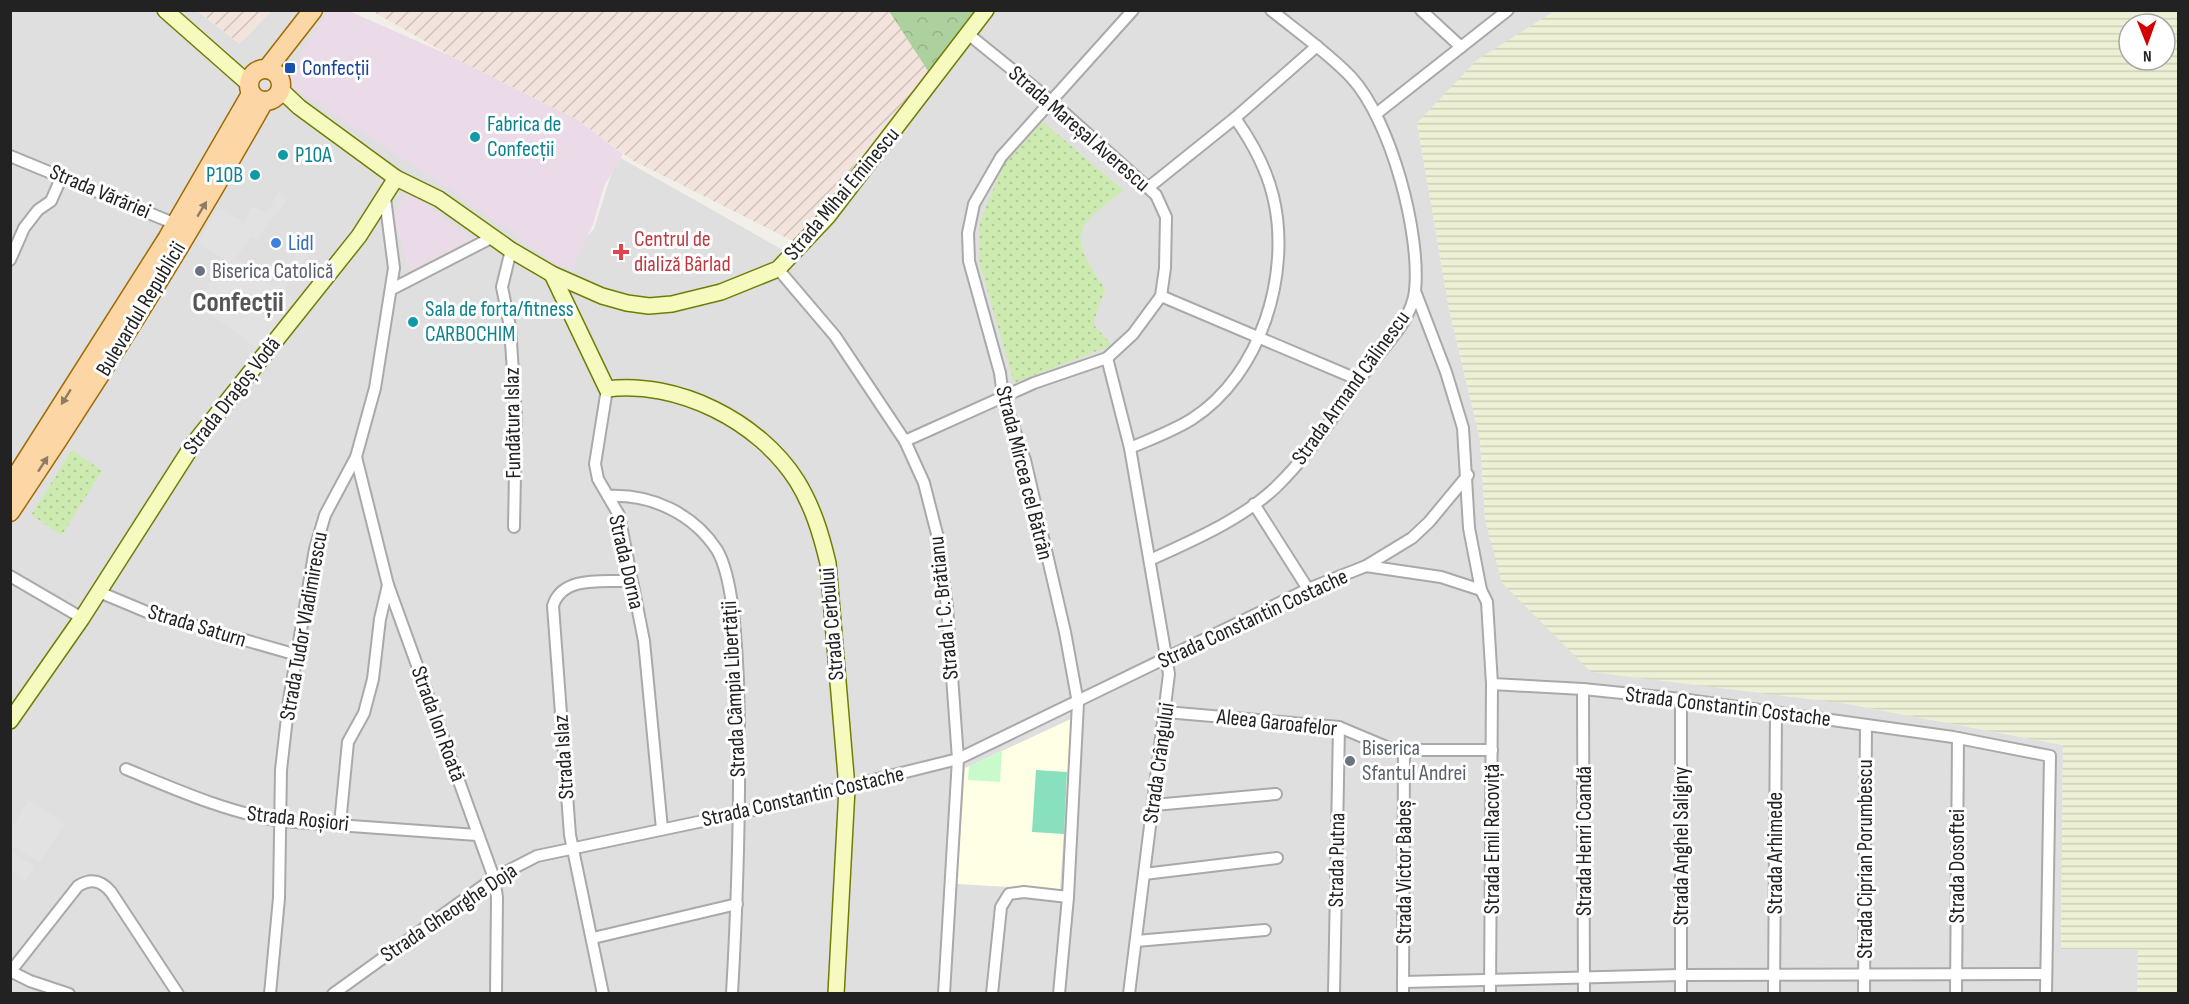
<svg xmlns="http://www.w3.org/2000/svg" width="2189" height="1004" viewBox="0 0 2189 1004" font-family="'Sofia Sans Condensed',sans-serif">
<defs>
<pattern id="military-furrows" width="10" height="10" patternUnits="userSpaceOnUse" patternTransform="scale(1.5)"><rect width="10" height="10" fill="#f3e3dd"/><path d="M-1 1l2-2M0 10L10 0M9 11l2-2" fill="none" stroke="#d0c2bd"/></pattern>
<pattern id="farmland-rules" width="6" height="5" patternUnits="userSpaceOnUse" patternTransform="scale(1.5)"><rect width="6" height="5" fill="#eef0d5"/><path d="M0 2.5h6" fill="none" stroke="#ccceb7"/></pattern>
<pattern id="grass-dots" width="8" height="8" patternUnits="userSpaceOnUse" patternTransform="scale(1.5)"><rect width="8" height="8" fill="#cdebb0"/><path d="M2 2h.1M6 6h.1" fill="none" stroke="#b0c997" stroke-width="1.8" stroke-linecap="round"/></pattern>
<pattern id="forest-crowns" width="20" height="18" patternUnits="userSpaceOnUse" patternTransform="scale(1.5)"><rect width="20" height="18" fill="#add19e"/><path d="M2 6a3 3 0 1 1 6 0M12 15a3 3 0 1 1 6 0" fill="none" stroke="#95b388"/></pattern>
</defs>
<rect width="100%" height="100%" fill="#f2efe9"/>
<polygon fill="#e0dfdf" points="10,11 197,11 240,44 271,11 336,11 564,262 594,229 617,156 797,258 996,11 1558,11 1417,123 1449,309 1480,440 1485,520 1848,704 2063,745 2061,948 2139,949 2137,993 11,993"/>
<g fill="#ebdbe8">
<polygon points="328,11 349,11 451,56 578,120 623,154 604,186 593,224 573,267 560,267 454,192 292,87 289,74"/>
<polygon points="409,191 472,239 409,271 393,214"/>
</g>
<polygon fill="#ffffe5" points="1071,719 1060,890 957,884 965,768"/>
<g fill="url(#military-furrows)">
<polygon points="198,11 271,11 240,44"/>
<polygon points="372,11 892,11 938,70 795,242 632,160 578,120 451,56"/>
</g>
<path fill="url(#farmland-rules)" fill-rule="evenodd" d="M1556 10 2178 11V993H2137L2138 949H2061L2063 745 1848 704 1591 672 1502 583 1485 520 1480 440 1449 309 1417 123 1477 60ZM2129 24H2165V60H2129Z"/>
<g fill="url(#grass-dots)">
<path d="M1043 122 1123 190C1072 231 1068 233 1105 289L1093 324 1112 345 1014 383 979 261V224L1004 163Z"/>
<polygon points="72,450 102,471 62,535 31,515"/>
</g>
<polygon fill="url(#forest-crowns)" points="889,11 982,11 930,74"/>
<polygon fill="#c8facc" points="1002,751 1000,782 968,780 969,766"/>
<polygon fill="#88e0be" points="1036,770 1067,772 1064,834 1032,832"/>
<g fill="#e2e2e2">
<polygon points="279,192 288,198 257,239 252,236 236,257 272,285 308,240 315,245 283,291 295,300 258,349 197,304 224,262 223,258 198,244 218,208 244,222 252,206 267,213"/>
<polygon points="28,800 65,824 40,863 11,845 11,830"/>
<polygon points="10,851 35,866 26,881 11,871"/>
</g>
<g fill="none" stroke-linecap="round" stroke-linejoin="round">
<g stroke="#a9a9a9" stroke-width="14">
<g id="street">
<polyline points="1421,10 1461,47"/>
<polyline points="1376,114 1508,10"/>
<polyline points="1235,118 1317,46"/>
<polyline points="10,156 178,225"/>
<polyline points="511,250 502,287 510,327 516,417 514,527"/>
<polyline points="10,260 24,228 38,210 51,201 62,176"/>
<polyline points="778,269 835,336 905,441 924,483 937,534 947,607 958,759 944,994"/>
<polyline points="392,289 493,237"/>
<polyline points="1415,291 1446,372 1463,428 1469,528 1481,590"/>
<polyline points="1161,296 1359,380"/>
<polyline points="1107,358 1130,448 1169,674 1129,994"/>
<polyline points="607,389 595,464 598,479 619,515 644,641 662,829"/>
<polyline points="905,441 1034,383 1107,358 1133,334 1161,296 1165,268 1166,217 1156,195 1051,101 968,34"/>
<path d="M1130 448C1151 439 1173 431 1192 419 1261 375 1292 273 1273 196 1266 167 1252 142 1235 118L1149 187"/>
<polyline points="356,457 388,585 494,878 497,897 496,994"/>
<path d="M608 496C651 494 693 513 717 550 734 579 736 646 738 680 741 785 738 889 732 994"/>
<polyline points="1254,504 1308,589"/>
<path d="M1150 560C1193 540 1241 520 1276 487 1312 452 1338 409 1368 368 1384 346 1412 320 1415 291 1421 234 1391 120 1351 77 1327 52 1298 32 1271 10"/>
<polyline points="1366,566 1412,538 1429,522 1468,475"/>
<polyline points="10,576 82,618"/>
<polyline points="99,592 147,612 297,655"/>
<polyline points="1583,689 1584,994"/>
<polyline points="1681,699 1681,994"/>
<polyline points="1166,712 1339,727 1389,748 1404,750 1492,750"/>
<path d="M126 769C177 790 226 812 281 821L477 835"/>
<polyline points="1154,805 1276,794"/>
<polyline points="340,824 348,742 364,713 373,679 380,619 388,585"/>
<polyline points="1144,874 1277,858"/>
<polyline points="593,938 737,904"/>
<polyline points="1136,941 1265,930"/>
<polyline points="10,971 30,981 69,994"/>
<path d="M11 971 78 886C91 878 101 880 111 892L178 994"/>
<polyline points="1403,982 1681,975 2046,974"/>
<polyline points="270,994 279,898 281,770 289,700 315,549 325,515 356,457 375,388 394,268 385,198"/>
<polyline points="333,994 494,878 537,856 741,813 958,759 1308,589 1366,566 1441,577 1481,590 1487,602 1492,684 1583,689 1681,699 1953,737 2050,756 2046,994"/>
<path d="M603 994 570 835 553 606C562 575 604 582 630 581"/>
<polyline points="992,994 1001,907 1009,894 1024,892 1068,897"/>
<polyline points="1059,994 1068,897 1078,703 1065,632 1025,460 1003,397 1000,373 969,261 968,233 974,204 1001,157 1133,10"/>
<polyline points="1334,994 1339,727"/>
<polyline points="1403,994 1404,750"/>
<polyline points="1490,994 1492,684"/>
<polyline points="1774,994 1776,712"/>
<polyline points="1864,994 1866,725"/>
<polyline points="1956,994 1958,738"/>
</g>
</g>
<g stroke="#707d05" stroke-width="18">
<g id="secondary">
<polyline points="165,10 249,84"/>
<polyline points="280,89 299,107 396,178 439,199 511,250 552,274 602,296 627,303 649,306 672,304 721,292 778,269 828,216 986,10"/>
<path d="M552 274 607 389C677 380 759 421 797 481 813 507 821 534 828 563L847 788 836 994"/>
<polyline points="10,721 82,618 194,443 359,236 396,178"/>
</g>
</g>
<g stroke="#a06b00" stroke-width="21">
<g id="primary">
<polyline points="267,69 313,10"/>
<circle cx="265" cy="85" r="16"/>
<polyline points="10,486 167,239 251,94"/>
<path d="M10 512C100 378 185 242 264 101"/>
</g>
</g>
<use href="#street" stroke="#fff" stroke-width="10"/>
<use href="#secondary" stroke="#f7fabf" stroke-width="15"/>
<use href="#primary" stroke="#fcd6a4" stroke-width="18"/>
</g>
<defs><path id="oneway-solid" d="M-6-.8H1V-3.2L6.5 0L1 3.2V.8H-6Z" transform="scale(1.5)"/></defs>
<g fill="#8f7c63">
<use href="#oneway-solid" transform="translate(202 209) rotate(-59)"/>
<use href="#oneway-solid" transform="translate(66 397) rotate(122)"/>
<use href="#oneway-solid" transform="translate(43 464) rotate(-57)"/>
</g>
<rect fill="#1a4fb4" stroke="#fff" stroke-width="2" x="284" y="62" width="12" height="12" rx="3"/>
<g fill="#0f9aa8" stroke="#fff" stroke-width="2">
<circle cx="475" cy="137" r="6"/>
<circle cx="283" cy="155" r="6"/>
<circle cx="255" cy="175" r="6"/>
<circle cx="413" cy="322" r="6"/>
</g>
<circle fill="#3f7fe0" stroke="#fff" stroke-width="2" cx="276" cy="243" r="6"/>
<path fill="#e0444e" stroke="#fff" stroke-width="2" d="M618 243h6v6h6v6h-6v6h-6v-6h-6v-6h6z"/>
<g fill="#6b7280" stroke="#fff" stroke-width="2">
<circle cx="200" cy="271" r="6"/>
<circle cx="1350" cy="761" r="6"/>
</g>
<g text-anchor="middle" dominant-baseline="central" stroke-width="6" stroke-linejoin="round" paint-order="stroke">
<g font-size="22" fill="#164399" stroke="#fff" text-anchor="start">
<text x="302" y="68">Confecții</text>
</g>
<g font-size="22" fill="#0d838f" stroke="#fff" text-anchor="start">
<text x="487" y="124">Fabrica de<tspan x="487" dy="25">Confecții</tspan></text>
<text x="295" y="155">P10A</text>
<text x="243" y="175" text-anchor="end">P10B</text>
<text x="425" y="309">Sala de forta/fitness<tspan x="425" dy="25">CARBOCHIM</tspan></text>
</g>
<g font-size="22" fill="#222" stroke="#fff">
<text transform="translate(1079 129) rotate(41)">Strada Mareșal Averescu</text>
<text transform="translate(100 192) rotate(23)">Strada Vărăriei</text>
<text transform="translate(842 194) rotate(-50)">Strada Mihai Eminescu</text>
<text transform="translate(141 309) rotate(-59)">Bulevardul Republicii</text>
<text transform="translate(1351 388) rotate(-54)">Strada Armand Călinescu</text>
<text transform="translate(232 396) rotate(-52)">Strada Dragoș Vodă</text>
<text transform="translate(513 423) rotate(-91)">Fundătura Islaz</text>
<text transform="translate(1024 473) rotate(76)">Strada Mircea cel Bătrân</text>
<text transform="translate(626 562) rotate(77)">Strada Dorna</text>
<text transform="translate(944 608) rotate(-96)">Strada I. C. Brătianu</text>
<text transform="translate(1253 619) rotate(-25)">Strada Constantin Costache</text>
<text transform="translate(832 624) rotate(-95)">Strada Cerbului</text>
<text transform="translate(197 626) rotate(17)">Strada Saturn</text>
<text transform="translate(304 626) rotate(-80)">Strada Tudor Vladimirescu</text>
<text transform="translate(734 689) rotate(-93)">Strada Câmpia Libertății</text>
<text transform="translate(1728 707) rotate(7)">Strada Constantin Costache</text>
<text transform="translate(1277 723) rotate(6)">Aleea Garoafelor</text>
<text transform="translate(438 724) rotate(70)">Strada Ion Roată</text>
<text transform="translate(564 757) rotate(-94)">Strada Islaz</text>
<text transform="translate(1159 763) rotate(-82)">Strada Crângului</text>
<text transform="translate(803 797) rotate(-13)">Strada Constantin Costache</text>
<text transform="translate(298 819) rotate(6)">Strada Roșiori</text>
<text transform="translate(1492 839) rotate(-90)">Strada Emil Racoviță</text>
<text transform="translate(1584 841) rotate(-90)">Strada Henri Coandă</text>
<text transform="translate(1681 846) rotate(-90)">Strada Anghel Saligny</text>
<text transform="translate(1775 853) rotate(-90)">Strada Arhimede</text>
<text transform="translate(1865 859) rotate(-90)">Strada Ciprian Porumbescu</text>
<text transform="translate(1337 860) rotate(-89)">Strada Putna</text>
<text transform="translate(1957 866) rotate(-90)">Strada Dosoftei</text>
<text transform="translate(1404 872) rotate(-90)">Strada Victor Babeș</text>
<text transform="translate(449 913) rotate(-34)">Strada Gheorghe Doja</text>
</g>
<g font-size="22" fill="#be3a42" stroke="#fff" text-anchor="start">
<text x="634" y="239">Centrul de<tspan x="634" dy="25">dializă Bârlad</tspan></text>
</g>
<g font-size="22" fill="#366cbe" stroke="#fff" text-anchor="start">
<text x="288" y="243">Lidl</text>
</g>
<g font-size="22" fill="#5b616d" stroke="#fff" text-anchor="start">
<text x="212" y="271">Biserica Catolică</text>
<text x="1362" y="748">Biserica<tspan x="1362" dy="25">Sfantul Andrei</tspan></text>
</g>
<g font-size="28" font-weight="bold" fill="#555" stroke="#fff">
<text x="238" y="302">Confecții</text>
</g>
</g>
<rect width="2189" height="1004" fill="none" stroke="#222222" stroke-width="24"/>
<g transform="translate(2147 42) rotate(179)"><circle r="28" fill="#ffffff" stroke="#a7a7a7" stroke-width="1.5"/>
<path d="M0-4.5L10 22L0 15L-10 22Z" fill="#d40000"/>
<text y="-9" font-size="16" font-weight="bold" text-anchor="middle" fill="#222222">N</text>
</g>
</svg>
